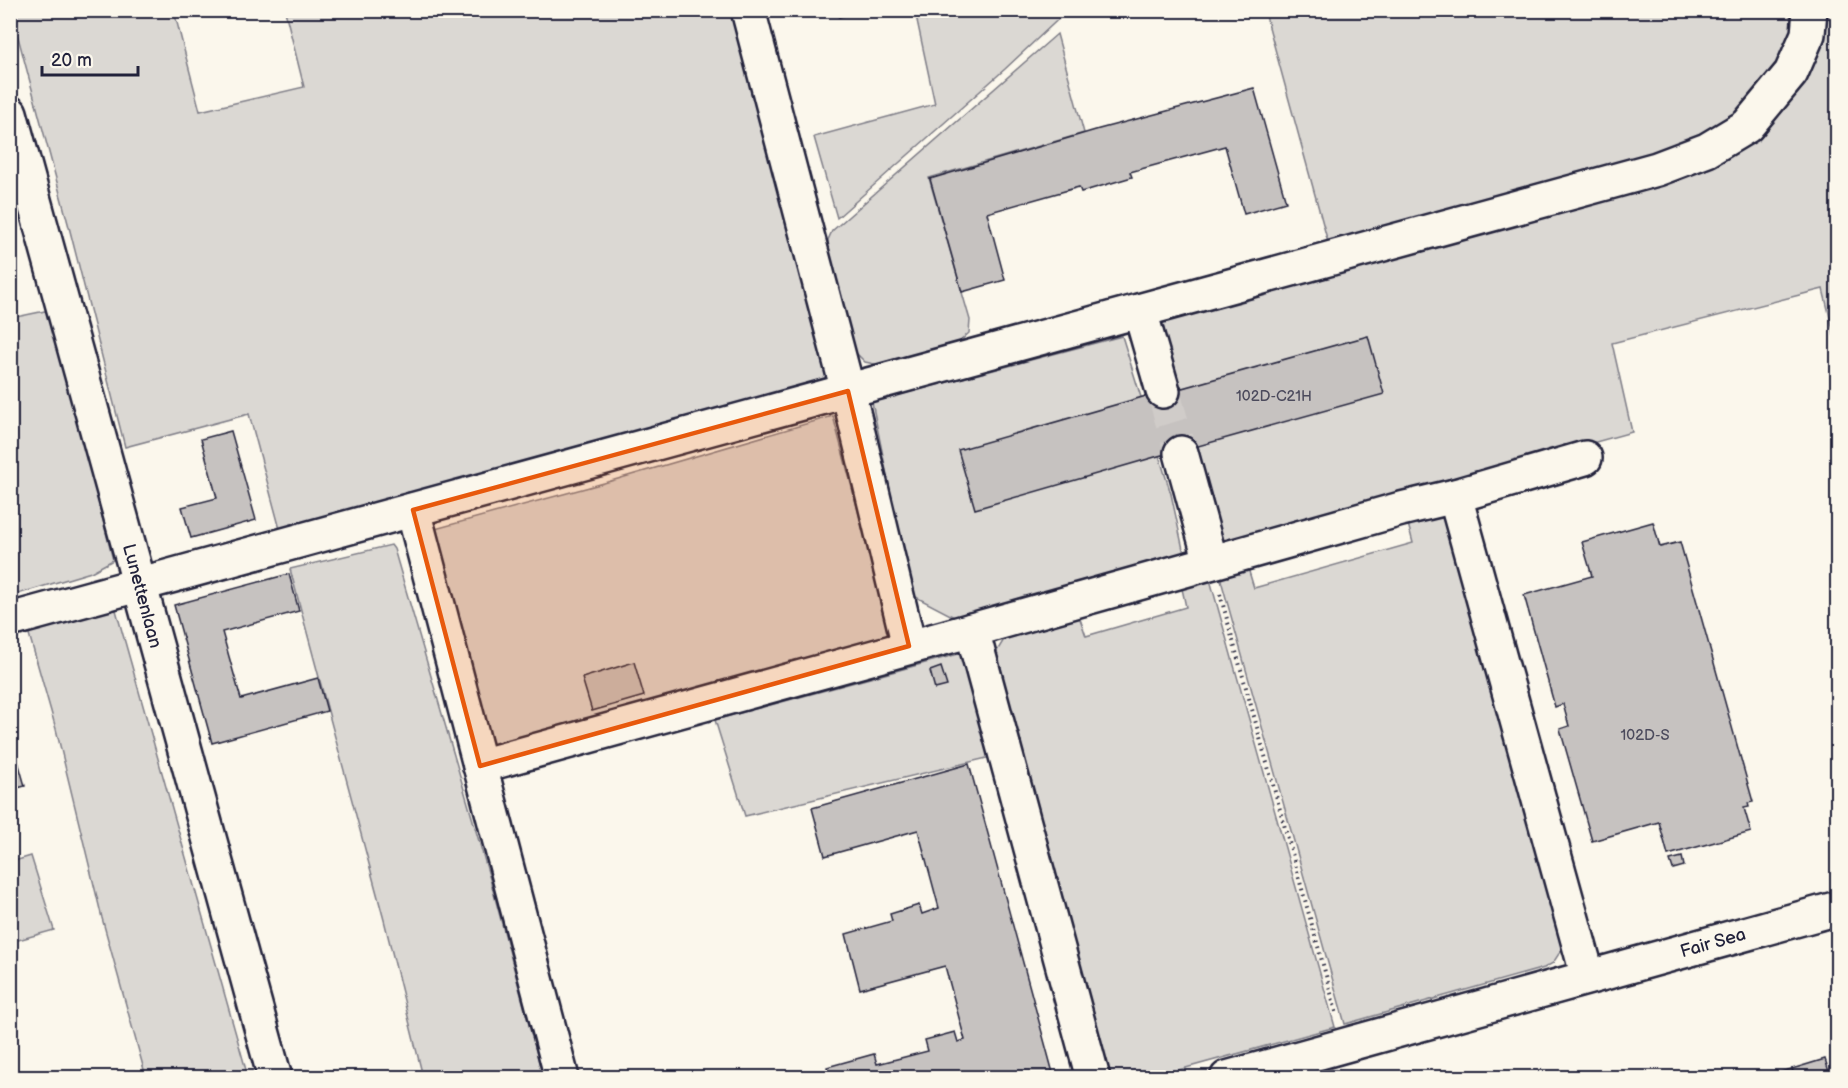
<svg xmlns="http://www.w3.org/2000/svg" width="1848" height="1088" viewBox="0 0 1848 1088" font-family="'Balsamiq Sans',sans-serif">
<rect width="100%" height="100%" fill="#fbf7ec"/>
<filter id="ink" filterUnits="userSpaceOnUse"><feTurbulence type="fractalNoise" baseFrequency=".0167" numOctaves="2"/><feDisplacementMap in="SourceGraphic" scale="12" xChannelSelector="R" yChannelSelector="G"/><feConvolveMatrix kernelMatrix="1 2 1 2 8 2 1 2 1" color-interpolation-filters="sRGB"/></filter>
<g filter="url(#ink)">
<g fill="#dbd8d3" stroke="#7e7d87" stroke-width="1.5">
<polygon points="1285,10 1789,10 1793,30 1775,75 1740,116 1696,143 1329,246 1266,16"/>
<polygon points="11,11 174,11 200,111 304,87 285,11 737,11 837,377 281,533 249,414 125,447 69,227"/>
<polygon points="915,11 1067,11 1005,69 837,218 814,137 935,104"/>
<polygon points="1829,11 1837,11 1837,346 1823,289 1612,343 1632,432 1236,541 1220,539 1152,319 1625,187 1808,66"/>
<polygon points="1057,34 1084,133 929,178 970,320 969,333 958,343 879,365 865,362 854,351 829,255 828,240 832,231"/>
<polygon points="50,310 113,560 91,572 11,596 11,318"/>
<polygon points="1122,336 1171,494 1184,554 956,618 914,596 900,539 872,402"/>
<polygon points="833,416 892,639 490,753 435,529 604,483"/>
<polygon points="1437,516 1444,519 1564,946 1553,963 1544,968 1345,1024 1219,573 1247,565 1254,588 1413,543 1407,520"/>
<polygon points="391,545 394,549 490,879 543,1077 423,1077 384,920 290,569"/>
<polygon points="1209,576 1335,1027 1153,1077 1106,1077 989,664 1008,633 1078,613 1086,636 1186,607 1181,584"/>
<polygon points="114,603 248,1077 146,1077 102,918 56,729 27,627"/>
<polygon points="962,653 991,757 745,816 715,720"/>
<polygon points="31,856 54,930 11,942 11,862"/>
</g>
<g fill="#c6c2c0" stroke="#22223b" stroke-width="1.5">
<polygon points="837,10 864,10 839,17"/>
<polygon points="1254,88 1286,202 1244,214 1225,146 1130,172 1132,177 1081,192 1079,187 987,213 1005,280 962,292 930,179 1099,129"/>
<polygon points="1368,336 1384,394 1198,446 1198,447 1163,458 1162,455 975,509 958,450 1181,386 1182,388"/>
<polygon points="231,431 256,520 191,538 182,507 217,498 201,439"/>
<polygon points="1653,522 1660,547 1680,542 1753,802 1748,803 1749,807 1744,808 1751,832 1668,855 1659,822 1592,841 1560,729 1569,726 1563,704 1555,707 1524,595 1592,576 1582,542"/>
<polygon points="289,574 299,611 222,632 241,699 318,678 327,711 212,743 174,605"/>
<polygon points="634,662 644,696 592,711 582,678"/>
<polygon points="941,667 947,686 935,689 930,671"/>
<polygon points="10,733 25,786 10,790"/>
<polygon points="969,764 1053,1073 1035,1078 830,1078 827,1067 874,1054 877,1064 928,1051 925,1040 955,1032 958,1042 965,1040 945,966 860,989 846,934 892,921 890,914 919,905 922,914 939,908 918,830 825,856 812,808"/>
<polygon points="1682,857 1684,866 1673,869 1670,860"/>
<polygon points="1825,1059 1831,1078 1795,1078 1792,1069"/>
<polygon points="1792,1069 1795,1078 1778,1078 1776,1073"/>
</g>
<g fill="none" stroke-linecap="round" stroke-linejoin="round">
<polyline stroke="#d0ccc9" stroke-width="33" stroke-dasharray="33 16" stroke-linecap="butt" points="1163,391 1181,453"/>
<g stroke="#22223b" stroke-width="38">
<g id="street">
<polyline points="748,10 848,391 909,646"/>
<polyline points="10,113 275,1078"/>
<polyline points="1140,311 1163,391"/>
<polyline points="1181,453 1211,562"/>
<polyline points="1455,496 1588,977"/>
<polyline points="413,510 562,1078"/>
<polyline points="10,620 1657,169 1707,150 1747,126 1791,73 1808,34 1810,10"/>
<polyline points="972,630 1401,509 1455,496 1585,458"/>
<polyline points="480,766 972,630 1093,1078"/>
<polyline points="1227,1078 1838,908"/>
</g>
</g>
<polyline stroke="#22223b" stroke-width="4" stroke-dasharray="1.5 4.5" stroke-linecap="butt" points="1220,594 1337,1015"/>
<use href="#street" stroke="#fbf7ec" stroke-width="33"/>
</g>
</g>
<path fill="#e8590c" fill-opacity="0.2" stroke="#e8590c" stroke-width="4.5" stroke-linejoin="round" d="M848 391 909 646 480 766 413 510Z"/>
<g text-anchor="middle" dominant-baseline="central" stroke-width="4.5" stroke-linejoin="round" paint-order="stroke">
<g font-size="15" fill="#4b4a5c">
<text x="1274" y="396">102D-C21H</text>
<text x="1645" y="735">102D-S</text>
</g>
<g font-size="18" fill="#22223b" stroke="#fbf7ec">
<text transform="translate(142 596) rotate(75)">Lunettenlaan</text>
<text transform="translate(1713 943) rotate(-16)">Fair Sea</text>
</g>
</g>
<rect width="1848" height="1088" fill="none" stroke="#fbf7ec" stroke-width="36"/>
<rect x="18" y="18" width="1812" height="1052" fill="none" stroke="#22223b" stroke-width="2" filter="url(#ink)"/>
<path d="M42 66v9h96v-9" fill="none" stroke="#22223b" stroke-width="3"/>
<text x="51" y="66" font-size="18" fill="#22223b" stroke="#fbf7ec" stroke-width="4.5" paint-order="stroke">20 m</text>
</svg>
